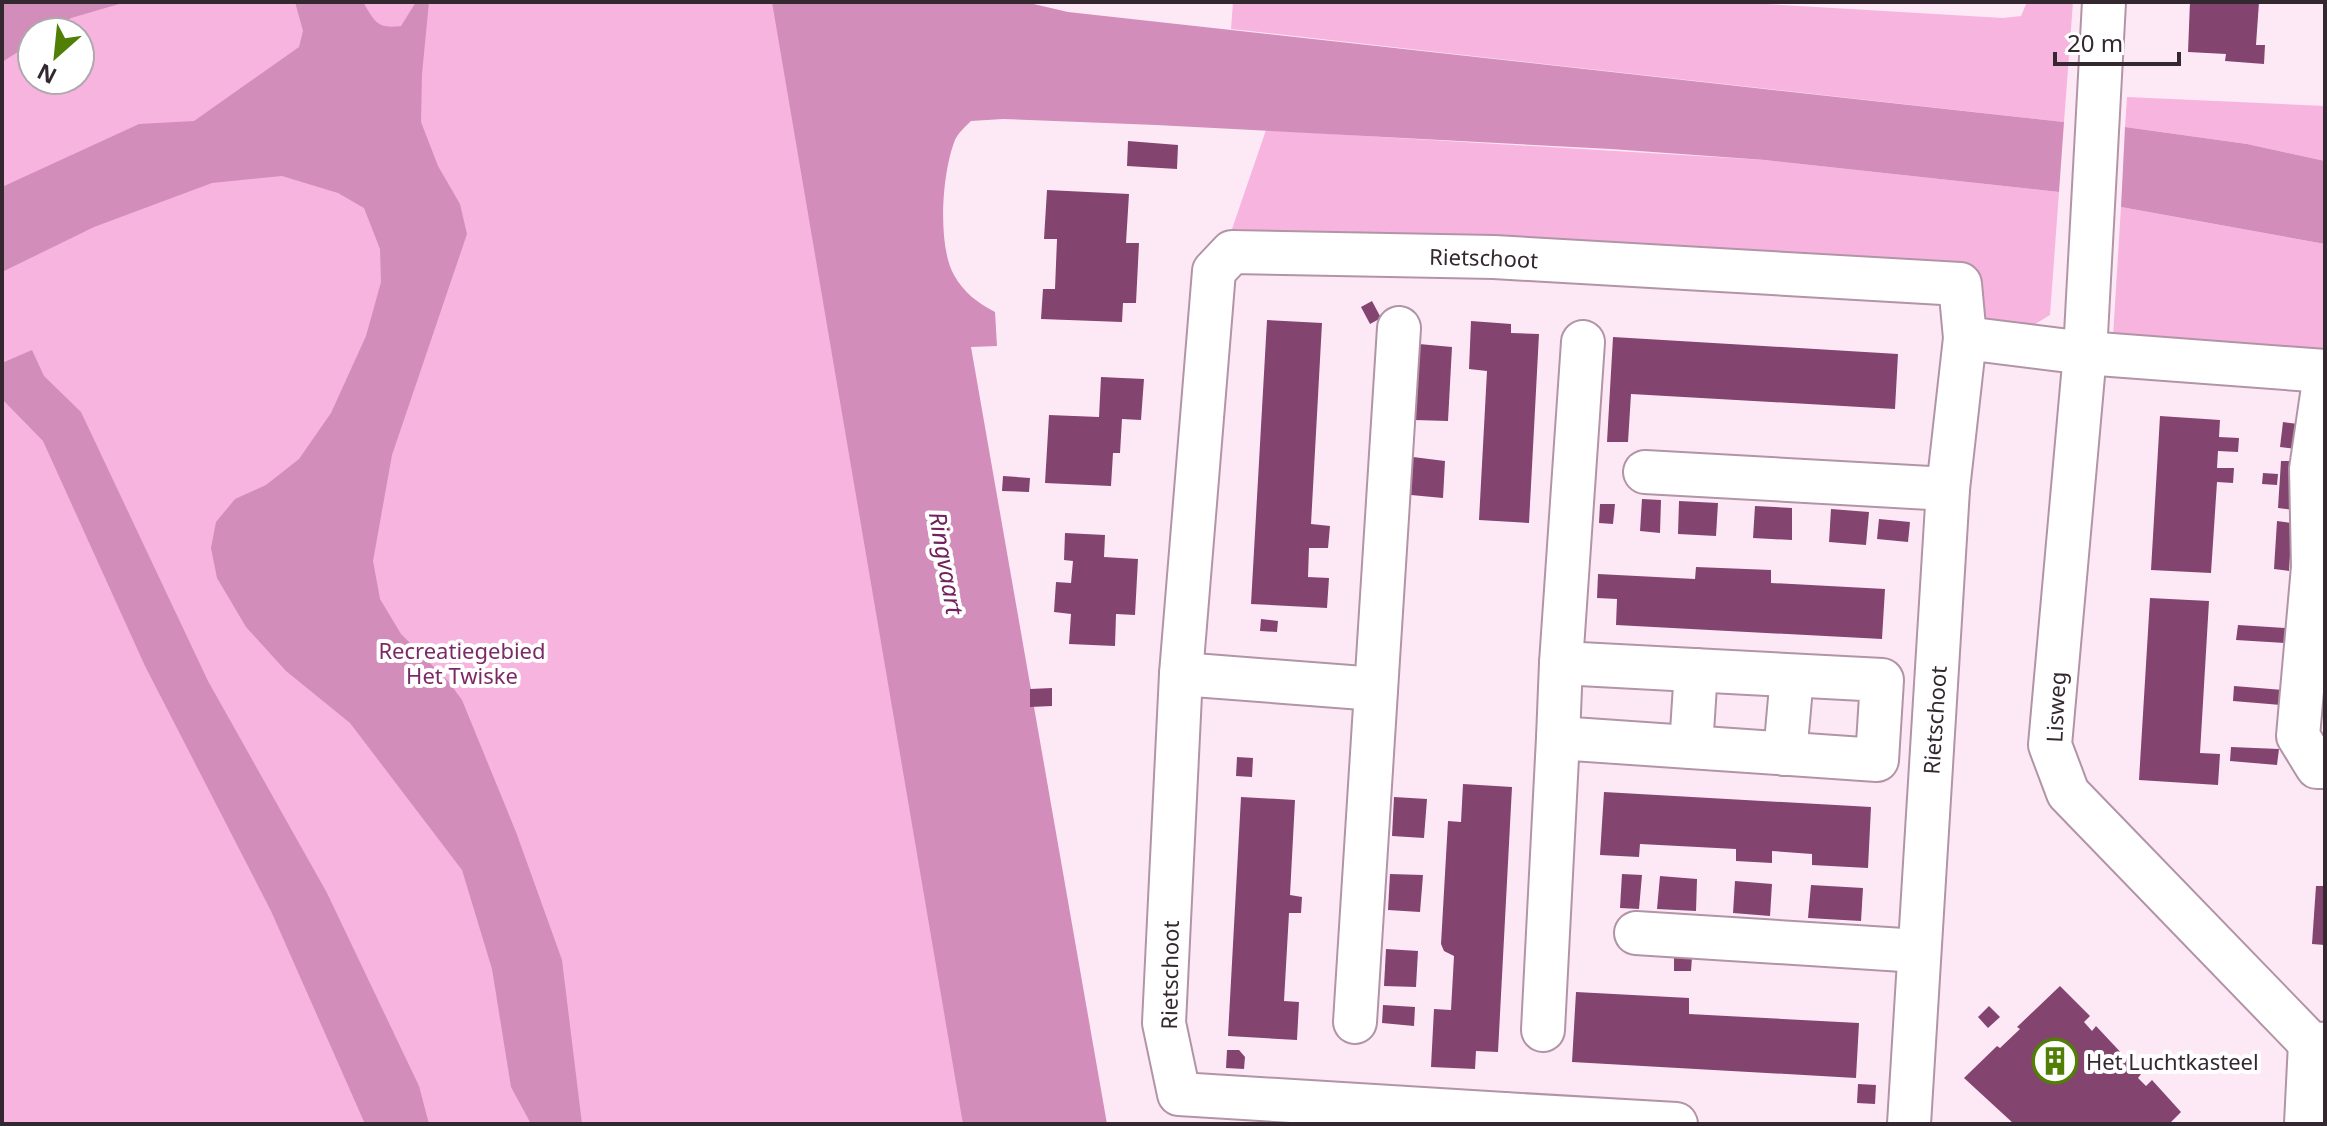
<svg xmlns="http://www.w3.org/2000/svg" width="2327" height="1126" viewBox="0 0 2327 1126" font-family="'Noto Sans',sans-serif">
<rect width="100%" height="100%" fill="#fde9f5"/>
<g fill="#f7b4df" fill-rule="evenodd">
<path d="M2 2H811L1013 1124H2ZM32 32H80V80H32Z"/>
<polygon points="1233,2 1733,2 2003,18 2021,16 2027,2 2073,2 2064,122 1231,29"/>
<polygon points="2127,97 2325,106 2325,161 2247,144 2125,127"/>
<polygon points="1266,130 1765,160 2059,192 2050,315 2032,326 1986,322 1965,267 1232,229"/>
<polygon points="2121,207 2325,244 2325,349 2113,336"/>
</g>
<g fill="#d38dbb">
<polygon points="2,2 126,2 71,18 50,32 32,32 32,43 2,62"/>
<path d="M295 2H363C375 22 377 29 401 26L416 2H429L422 74 421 122 438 166 460 204 467 234 392 455 373 561 380 599 401 634 448 681 462 700 516 832 562 960 582 1124H531L511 1087 492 969 462 870 350 723 286 671 246 627 217 578 211 548 216 522 235 499 266 485 299 459 331 413 366 336 381 282 380 249 364 208 338 193 282 176 212 183 94 227 2 272V187L139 124 194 121 299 47 303 31Z"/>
<path d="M772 2H1025L1068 12 2064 122 2059 192 1765 160 1611 149 1156 125 1003 119 971 121C965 127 958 133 955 140 942 172 937 245 954 275 964 293 978 303 995 312L997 346 971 347 1107 1124H963Z"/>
<polygon points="2125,127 2247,144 2325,161 2325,244 2121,207"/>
<polygon points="32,350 44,376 81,412 208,681 327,893 419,1086 429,1124 365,1124 271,911 145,666 43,441 2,399 2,363"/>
</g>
<g fill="#844470">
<polygon points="2190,2 2259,2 2256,45 2265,45 2264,64 2225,61 2226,54 2188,52"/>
<polygon points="1128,141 1178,145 1177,169 1127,166"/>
<polygon points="1047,190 1129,194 1126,243 1139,243 1136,303 1123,303 1122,322 1041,319 1043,289 1055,289 1057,239 1044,239"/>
<polygon points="1372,301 1381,318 1370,324 1361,307"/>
<polygon points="1267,320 1322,323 1311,524 1330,526 1328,548 1309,548 1308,577 1329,578 1327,608 1251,604"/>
<polygon points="1471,321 1511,324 1511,333 1539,334 1529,523 1479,520 1487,371 1469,369"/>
<polygon points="1613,337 1898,354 1895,409 1631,394 1628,442 1607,442"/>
<polygon points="1419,344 1452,347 1448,421 1415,420"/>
<polygon points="1101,377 1144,379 1141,420 1122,419 1120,453 1113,453 1111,486 1045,483 1049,415 1099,417"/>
<polygon points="2160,416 2220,420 2219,437 2239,438 2238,452 2218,451 2217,468 2234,468 2233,483 2217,482 2211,573 2151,570"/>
<polygon points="2283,422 2298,424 2296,449 2280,447"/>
<polygon points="1413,457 1445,461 1443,498 1411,495"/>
<polygon points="2281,461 2296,461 2293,510 2278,508"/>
<polygon points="2263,473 2278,474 2277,485 2262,484"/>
<polygon points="1003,476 1030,478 1029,492 1002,491"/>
<polygon points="1642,499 1661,500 1660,533 1640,531"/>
<polygon points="1679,501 1718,503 1716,536 1678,534"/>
<polygon points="1600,504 1615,504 1613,524 1599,523"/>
<polygon points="1755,506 1792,508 1792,540 1753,538"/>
<polygon points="1831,509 1869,512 1866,545 1829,542"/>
<polygon points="1879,519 1910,522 1908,542 1877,539"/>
<polygon points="2277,521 2292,523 2289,571 2274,569"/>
<polygon points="1065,533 1105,535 1104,557 1138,559 1135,615 1116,614 1115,646 1069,644 1071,614 1054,612 1056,582 1071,583 1073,561 1064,560"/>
<polygon points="1696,567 1771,570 1771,583 1885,589 1882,639 1616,625 1617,599 1597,598 1598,574 1695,579"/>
<polygon points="2150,598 2209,601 2200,753 2220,754 2218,785 2139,780"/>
<polygon points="1261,619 1278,621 1277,632 1260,631"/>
<polygon points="2238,625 2285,628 2285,643 2236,640"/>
<polygon points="2234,686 2283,690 2281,705 2233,701"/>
<polygon points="1052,688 1052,706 1030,707 1030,689"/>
<polygon points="2231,747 2279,749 2277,765 2230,761"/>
<polygon points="1237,757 1253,758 1252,777 1236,776"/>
<polygon points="1463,784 1512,787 1498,1052 1476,1051 1475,1069 1431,1067 1434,1009 1451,1010 1454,956 1444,951 1441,944 1448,821 1461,822"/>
<polygon points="1604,792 1871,807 1868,868 1812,865 1812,854 1772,851 1772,863 1736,861 1736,849 1640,844 1639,857 1600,855"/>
<polygon points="1241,797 1295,800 1290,895 1302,897 1301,913 1289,913 1284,1001 1299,1002 1297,1040 1228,1036"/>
<polygon points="1394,797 1427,799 1424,838 1392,836"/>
<polygon points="1390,874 1423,875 1420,912 1388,910"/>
<polygon points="1622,874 1642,875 1639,909 1620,908"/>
<polygon points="1660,876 1697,879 1696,911 1657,909"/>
<polygon points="1735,881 1772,884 1770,916 1733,913"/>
<polygon points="1811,885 1863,888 1861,921 1808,918"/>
<polygon points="2316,886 2325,886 2325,945 2312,944"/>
<polygon points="1386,949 1418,951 1416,987 1384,986"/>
<polygon points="1674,956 1692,957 1691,971 1674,971"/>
<polygon points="2060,986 2090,1016 2084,1022 2092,1031 2096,1026 2141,1074 2138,1078 2146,1086 2152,1080 2181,1112 2169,1124 2014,1124 1964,1078 1997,1046 2000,1048 2020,1029 2017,1027"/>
<polygon points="1576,992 1689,998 1689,1014 1859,1023 1856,1078 1572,1062"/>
<polygon points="1383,1005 1415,1007 1414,1026 1382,1023"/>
<polygon points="1989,1006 2000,1017 1988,1028 1978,1017"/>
<polygon points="1227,1050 1239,1050 1245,1057 1244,1069 1226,1068"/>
<polygon points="1858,1084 1876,1085 1875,1104 1857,1103"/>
</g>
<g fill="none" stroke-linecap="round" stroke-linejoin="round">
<g stroke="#b294a7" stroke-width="46">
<g id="street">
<polyline points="2104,2 2085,353 2050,745 2068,793 2310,1043 2325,1044"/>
<polyline points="1965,338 2085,353 2325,371"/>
<polyline points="2325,374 2311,469 2313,567 2298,736 2317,767 2325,767"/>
<polyline points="1645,472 1948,489"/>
<polygon points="1561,663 1882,680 1877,760 1558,738"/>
<polyline points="1561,663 1583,342"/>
<polyline points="1181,674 1376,689"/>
<polyline points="1691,747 1696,670"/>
<polyline points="1785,754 1792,676"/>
<polyline points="1636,933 1919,951"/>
<polyline points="1355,1022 1399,328"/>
<polyline points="1543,1030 1558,738"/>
<polyline points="1504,1114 1676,1124"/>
<path id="s1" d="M1503 1124 1504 1114 1179 1094 1164 1023 1181 674 1214 271 1232 252 1494 257 1960 284 1965 338 1948 489 1909 1124"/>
<polyline points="2306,1124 2310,1043"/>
</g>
</g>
<use href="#street" stroke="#fff" stroke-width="42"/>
</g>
<defs>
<g id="building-ring" transform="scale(2.3)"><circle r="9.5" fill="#fff" stroke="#517e05" stroke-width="1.5"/><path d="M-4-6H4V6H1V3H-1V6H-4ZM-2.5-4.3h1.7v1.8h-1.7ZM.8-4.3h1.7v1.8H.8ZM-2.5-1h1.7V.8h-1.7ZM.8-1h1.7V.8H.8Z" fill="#517e05"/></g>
</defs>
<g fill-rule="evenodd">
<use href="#building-ring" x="2055" y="1061"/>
</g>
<g text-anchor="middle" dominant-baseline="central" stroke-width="8" stroke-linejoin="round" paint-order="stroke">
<g font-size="22" fill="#342830" stroke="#fff">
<text stroke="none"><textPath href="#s1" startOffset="1440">Rietschoot</textPath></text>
<text transform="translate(2055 707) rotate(-87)">Lisweg</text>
<text transform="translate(1934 720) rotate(-86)">Rietschoot</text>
<text transform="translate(1169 975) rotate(-89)">Rietschoot</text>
</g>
<g font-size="22" fill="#7c2a65" stroke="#fff">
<text x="462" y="650">Recreatiegebied<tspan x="462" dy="25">Het Twiske</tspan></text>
</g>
<g font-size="22" fill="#342830" stroke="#fff" text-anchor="start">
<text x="2086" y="1061">Het Luchtkasteel</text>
</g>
<g font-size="24" font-style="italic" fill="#73215d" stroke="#fff">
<text transform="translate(947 563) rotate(80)">Ringvaart</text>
</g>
</g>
<rect width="2327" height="1126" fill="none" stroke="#342830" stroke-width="8"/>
<g transform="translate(56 56) rotate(207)"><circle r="38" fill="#ffffff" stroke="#aea9ac" stroke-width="2"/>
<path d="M0-6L14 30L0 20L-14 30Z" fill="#517e05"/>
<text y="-12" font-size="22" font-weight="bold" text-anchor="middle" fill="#342830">N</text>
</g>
<path d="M2055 52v12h124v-12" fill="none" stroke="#342830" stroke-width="4"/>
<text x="2067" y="52" font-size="24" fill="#342830" stroke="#ffffff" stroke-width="6" paint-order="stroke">20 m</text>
</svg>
